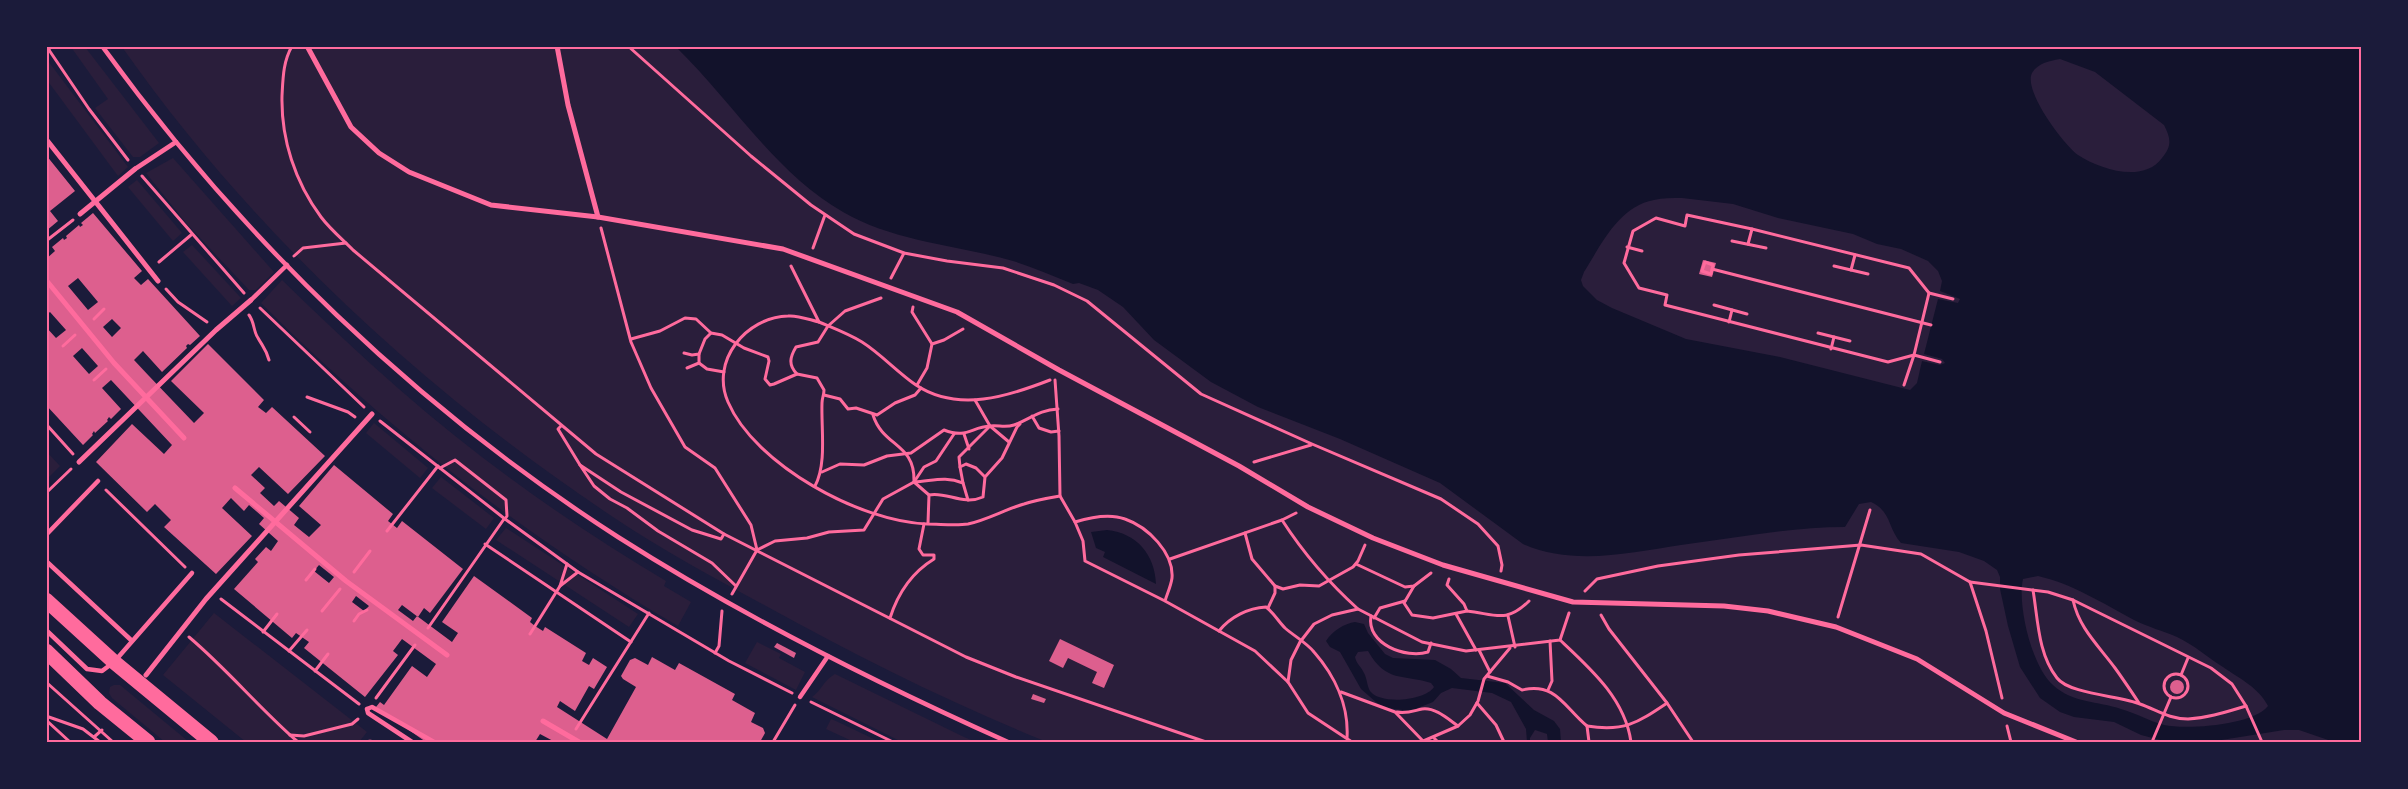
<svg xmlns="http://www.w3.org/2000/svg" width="2408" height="789" viewBox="0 0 2408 789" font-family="Poppins,sans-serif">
<rect width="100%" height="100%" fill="#1b1b3a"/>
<g fill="#2a1e3b">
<polygon points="71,47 85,47 159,143 140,157 133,157 95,108 108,99"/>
<path d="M122 47H2361V742H1047C950 703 857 656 766 606 714 578 662 550 613 517 425 392 252 232 122 47Z"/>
<polygon points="48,61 128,167 118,176 47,80"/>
<polygon points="173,158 274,272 256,290 249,290 186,223 146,173"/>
<polygon points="137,180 182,233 173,241 128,187"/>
<polygon points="192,245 241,298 232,306 183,252"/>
<path d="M282 280C320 317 359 354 399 389 482 462 572 525 666 581L664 586 691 602 678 626C524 536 386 428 261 303Z"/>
<polygon points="374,423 428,468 420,478 366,433"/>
<polygon points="46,451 60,466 47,479 46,479"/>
<polygon points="441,477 494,518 486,529 432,488"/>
<polygon points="506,528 638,614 629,627 496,540"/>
<polygon points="214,613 367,732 359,742 246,742 163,675"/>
<polygon points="757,642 781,654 779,658 805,672 796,690 745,663"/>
<path d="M835 674 964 737 976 742H902L812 697C821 691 824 680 835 674Z"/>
<polygon points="114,685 120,685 189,742 165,742 112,698 109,693 110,687"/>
<polygon points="831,719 836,721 880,742 854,742 826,729"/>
</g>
<g fill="#12122b" fill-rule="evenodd">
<path d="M676 47H2361V742H2334L2299 730H2284L2209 742H2168L2141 735 2114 722 2074 717 2060 712 2040 698 2020 667 2008 626 2000 589V577L1997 570 1984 561 1959 552 1901 543C1887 527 1892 512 1871 502L1859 504 1845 527C1790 527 1736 538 1681 545 1630 553 1572 566 1523 544L1440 483 1340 439 1258 407 1211 382 1154 340 1123 307 1098 290 1079 283 1073 284C1053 276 1033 267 1013 261 957 245 895 242 843 212 775 173 731 100 676 47ZM2060 59 2095 72 2164 125C2171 139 2172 146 2162 158 2144 183 2101 170 2078 155 2064 145 2023 91 2032 73 2038 63 2049 61 2060 59ZM1682 198 1733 204 1778 218 1853 234 1877 244 1901 249 1928 261 1938 271 1942 281 1940 291 1960 299 1958 303 1938 299 1924 354 1942 359 1945 363 1940 365 1922 361 1917 383 1910 390 1780 357 1686 339 1612 308 1597 300 1583 286 1581 280 1584 272C1601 245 1619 206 1654 200 1663 198 1672 198 1682 198ZM2038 576C2073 584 2102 603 2134 620 2148 627 2163 631 2177 637 2194 645 2207 657 2223 667 2240 679 2258 687 2268 706 2254 725 2187 730 2164 725 2149 721 2136 713 2121 709 2098 701 2072 703 2053 685 2032 667 2017 605 2023 579Z"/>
<path d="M1107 530C1137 533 1155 555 1156 584L1103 557 1105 552 1096 548 1091 532Z"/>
<path d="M1355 622 1364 624 1368 633 1385 654 1393 658 1435 660 1451 669 1461 678 1505 683 1534 710 1554 721 1560 729 1561 742H1548L1547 734 1535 730 1530 738V742H1527L1526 729 1511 702 1492 693 1452 688 1441 693 1433 702 1410 711 1387 708 1377 703 1361 689 1340 652 1330 647 1326 641C1331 632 1345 623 1355 622ZM1368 651C1386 683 1403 674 1431 683L1434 687C1425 701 1380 705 1370 691 1367 686 1367 678 1364 673 1361 666 1357 665 1355 657L1358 652Z"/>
</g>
<g fill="#dd5f8e" fill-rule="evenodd">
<polygon points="46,155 75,191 50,211 58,221 46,231"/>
<path d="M93 213 142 271 134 278 141 285 148 279 200 336 190 345 188 344 186 346 187 348 162 372 143 351 134 360 149 376 194 423 204 413 171 381 208 344 264 400 258 407 266 413 272 407 325 456 288 494 259 467 251 475 265 488 260 493 274 506 279 501 299 518 294 525 309 537 321 525 299 506 334 465 393 514 388 521 397 528 402 521 463 569 430 613 424 608 418 617 402 605 398 610 413 621 417 616 452 642 458 633 442 622 474 576 532 618 530 622 535 626 543 631 545 627 586 653 582 661 589 665 593 658 607 667 594 689 589 686 575 711 560 701 557 707 607 739 636 687 623 679 621 676 630 660 635 658 648 665 652 657 675 670 679 663 735 694 732 700 755 713 751 722 763 728 765 733 760 742H555L540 734 535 742H426L376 707 380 702 384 705 412 666 427 677 436 664 402 639 393 651 398 655 365 697 304 648 309 642 296 633 292 638 234 589 258 562 255 559 266 547 271 551 278 541 259 524 264 518 249 505 244 511 231 498 222 508 252 536 216 574 164 527 171 520 155 504 147 512 96 462 132 424 164 454 172 445 111 380 102 388 121 409 111 419 109 417 107 420 108 421 95 433 94 431 92 434 93 435 83 445 46 405V327L56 338 66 330 50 312 46 315V259L55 251 52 247 63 238 64 240 67 238 66 236 79 225 80 227 83 225 81 223ZM78 278 98 302 88 310 68 286ZM112 319 121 328 112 337 103 327ZM82 348 98 366 89 374 73 356ZM319 565 334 577 329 583 314 571ZM356 596 369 606 364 611 352 602Z"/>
<polygon points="1703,260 1716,263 1712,277 1699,274"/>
<polygon points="1060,639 1114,665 1104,688 1092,683 1097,672 1068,658 1063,668 1049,661"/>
<polygon points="777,643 796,653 794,658 774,647"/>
<circle cx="2177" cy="687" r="7"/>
<polygon points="1033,694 1046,699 1044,703 1031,699"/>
</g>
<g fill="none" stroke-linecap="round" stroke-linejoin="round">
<g stroke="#ff6b9d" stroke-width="3">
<polyline points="50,46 49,50 89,109 128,160"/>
<path d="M292 46C283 62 283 78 282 96 281 139 295 182 321 217 330 229 343 240 353 250L596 454 724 534 966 657 1016 677 1206 742"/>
<polyline points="628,46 751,156 811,205 854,234 904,253 947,261 1003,268 1054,285 1087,301 1201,394 1312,444 1441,499 1478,524 1498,546 1502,565 1501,571"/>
<polyline points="46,47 49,50 46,52"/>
<polyline points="142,176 244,293"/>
<polyline points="601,228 631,342 651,388 685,447 715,468 751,525 757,550 732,594"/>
<polyline points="46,241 73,220"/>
<polyline points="1732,241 1766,248"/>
<polyline points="1748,244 1752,229"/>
<polyline points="1627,247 1642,251"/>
<polyline points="813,248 825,215"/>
<polyline points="294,256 303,248 346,243"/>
<polyline points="159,262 191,235"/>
<path d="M791 266 819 322C810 320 798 315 788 316 746 317 710 361 728 402 755 465 861 522 927 524 940 524 956 526 968 524 987 520 1006 509 1024 504 1036 500 1048 498 1060 496"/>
<polyline points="1834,266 1868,274"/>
<polyline points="1712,269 1711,274 1702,271 1705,262 1713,265 1712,269 1931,325"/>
<polyline points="1851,270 1855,255"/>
<polyline points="891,278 904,253"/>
<polyline points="166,289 178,302 207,322"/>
<polyline points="1929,293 1953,299"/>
<polyline points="1714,305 1747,314"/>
<polyline points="913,307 912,312 932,344"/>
<polyline points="260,308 364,407"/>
<path d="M249 315C255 323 253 331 258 338 263 347 266 349 269 360"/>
<polyline points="94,319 104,309"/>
<path d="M819 322C833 328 849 334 862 342 881 354 897 372 916 385 958 413 1009 396 1050 380"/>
<polyline points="1729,322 1732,310"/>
<polyline points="1818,333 1850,341"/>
<path d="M631 339 660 331 685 318 696 319 711 333 722 335 744 348 768 357 769 361 765 379 770 385 774 384 797 374C788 365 790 357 796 347L818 342 828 326 845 311 881 298"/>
<polyline points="63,346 75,335"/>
<polyline points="1831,349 1834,337"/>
<polyline points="684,353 692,355 699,354 705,339 711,333"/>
<polyline points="699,363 707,369 724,372"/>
<polyline points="687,368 699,363 699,354"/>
<path d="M797 374 817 378 824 390C824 395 822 398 822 403 821 428 827 464 815 486"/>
<polyline points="94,380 106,369"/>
<polyline points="1055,380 1059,436 1060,496 1075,522"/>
<polyline points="917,385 927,368 932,344 944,340 963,329"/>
<polyline points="1904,385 1914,355 1929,293 1909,268 1752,229 1687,215 1685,226 1656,218 1633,231 1624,263 1639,288 1667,295 1665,305 1888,362 1914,355 1940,362"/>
<polyline points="824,395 840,399 848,409 856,408 877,415 895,403 915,395 921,388"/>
<polyline points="307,397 348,412 355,417"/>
<polyline points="975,400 990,426 1009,442"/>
<path d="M873 415C883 447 915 443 914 481"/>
<polyline points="1032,416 1039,428 1051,432 1059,431"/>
<polyline points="294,417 310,432"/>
<polyline points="380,421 505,519 578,572 729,661 792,693"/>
<polyline points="46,424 73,454"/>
<polyline points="561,426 558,429 580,465"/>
<polyline points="964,434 969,449"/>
<polyline points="1254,462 1311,445"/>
<polyline points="960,467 959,457 989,427"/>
<polyline points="440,468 455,460 506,500 507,516 505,519"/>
<path d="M822 472 840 464 864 465 887 456 911 453 944 430C967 439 971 427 990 426 999 425 1005 428 1014 425 1031 419 1038 410 1058 409"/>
<polyline points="963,483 960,467 966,464 976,468 984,476"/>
<polyline points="106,490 185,567"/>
<polyline points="46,493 71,469"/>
<path d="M929 495 914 482C933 481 945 476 963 483L968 500"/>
<path d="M1282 520C1304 554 1328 582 1358 609"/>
<path d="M928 523 929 495C946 491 963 506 983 497L985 477 1002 458 1017 427 1020 424"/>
<polyline points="387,531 438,466"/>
<polyline points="1245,533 1252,559 1275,586 1275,593 1268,608"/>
<polyline points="724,534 721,539 692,530 621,492 580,465 594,486 610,499 627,508 658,531 712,563 736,586"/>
<polyline points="485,544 631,642"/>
<polyline points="757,550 775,541 807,538 829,532 864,530 883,499 914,482 924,467 936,461 954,434"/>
<polyline points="1170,559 1282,520 1296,513"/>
<polyline points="567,564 560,586 578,572"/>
<polyline points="1356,564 1405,587 1414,586 1431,573"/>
<polyline points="354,572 370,551"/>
<polyline points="306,580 315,569"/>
<polyline points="1970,582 2048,592 2073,600 2211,668 2232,684 2246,706 2262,742"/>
<polyline points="1275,586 1283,589 1300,585 1319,586 1353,567 1358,561 1365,545"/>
<polyline points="1414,586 1404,603 1412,615 1433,618 1467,611 1464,604 1447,585 1449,579"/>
<path d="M2033 590C2038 620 2038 654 2057 678 2069 694 2121 696 2140 704 2157 710 2169 719 2188 719 2208 718 2226 712 2246 706"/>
<polyline points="1585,591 1597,579 1658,566 1739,555 1861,545 1921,554 1970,582 1986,631 2002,698"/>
<polyline points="221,599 359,704"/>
<path d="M2073 600C2079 628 2098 645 2115 668 2123 679 2131 691 2139 703"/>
<path d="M1165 601C1167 594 1171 586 1172 578 1174 553 1148 527 1125 519 1109 513 1091 517 1075 522L1083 541 1085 561 1165 601 1255 651 1288 682 1308 713 1352 742"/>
<polyline points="322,611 340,589"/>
<path d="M1467 611C1495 614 1506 624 1529 601"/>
<polyline points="1456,614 1476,650"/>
<polyline points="1601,615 1609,629 1667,703 1693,742"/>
<path d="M1371 616C1366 644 1406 659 1428 652L1431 643"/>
<polyline points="1508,616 1515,647"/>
<polyline points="1838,617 1870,510"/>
<path d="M890 618C898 593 911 573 934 559V555H923L919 549 924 524"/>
<polyline points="1374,618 1380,608 1405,601"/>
<polyline points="354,621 359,614 367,610"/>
<polyline points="428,628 504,519"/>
<path d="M1219 631C1230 617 1248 608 1266 607 1274 613 1278 621 1285 628 1294 636 1307 643 1314 652 1335 676 1349 706 1347 738"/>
<polyline points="263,632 277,614"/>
<polyline points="530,634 560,586"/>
<path d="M189 637C228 670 260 709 298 742"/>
<path d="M1560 640C1591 669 1625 699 1631 742"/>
<polyline points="1479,650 1490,672"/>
<polyline points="289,651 307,630"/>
<polyline points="715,653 719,646 722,611"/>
<polyline points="315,671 328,654"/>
<circle cx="2176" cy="686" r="12"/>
<polyline points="2181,675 2188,658"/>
<path d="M1487 676 1508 682 1522 690C1556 682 1564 707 1587 726"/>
<polyline points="46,682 113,742"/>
<polyline points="1288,682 1291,660 1300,642 1314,624 1332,615 1358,609 1422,642 1466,651 1560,640 1569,613"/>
<polyline points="1548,690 1552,681 1550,641"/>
<polyline points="1341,692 1395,712 1424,742"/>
<polyline points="376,698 415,645"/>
<polyline points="811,702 893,742"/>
<polyline points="1477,703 1496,725 1504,742"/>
<path d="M1397 712C1406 714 1413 711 1422 709 1435 707 1448 719 1458 726"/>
<polyline points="46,716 83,729 100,742"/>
<polyline points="46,720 70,742"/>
<polyline points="2007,726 2011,742"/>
<polyline points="576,729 649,613"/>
<polyline points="290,735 304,736 352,724 358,719"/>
<polyline points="94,737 102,730"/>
<polyline points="1434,738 1438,742"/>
<polyline points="773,742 795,705"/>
<polyline points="1421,742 1458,726 1470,715 1478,701 1484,679 1510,648"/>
<path d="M1589 742 1587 726C1624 732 1637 723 1667 703"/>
<polyline points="2152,742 2171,697"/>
</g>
<g stroke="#ff6b9d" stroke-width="4.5">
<path d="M102 46C242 239 417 408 618 537 742 616 874 682 1008 742"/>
<polyline points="135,169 176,142"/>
<polyline points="251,300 287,265"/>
<polyline points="46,535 98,481"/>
<polyline points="46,561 131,640"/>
<polyline points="46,630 87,669 102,671 114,662 192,573"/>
<polyline points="800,697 828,656"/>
<polyline points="367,709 372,707 434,742"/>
<polyline points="367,709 368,713 412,742"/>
<polyline points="369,742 371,742"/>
</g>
<g stroke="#ff6b9d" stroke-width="5">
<polyline points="307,46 351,127 379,153 409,172 491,205 598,217 783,249 957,312 1059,370 1239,466 1308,507 1373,538 1443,565 1573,602 1724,606 1768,611 1836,627 1917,659 2004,713 2076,742"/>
<polyline points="557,46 568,105 598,217"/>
<polyline points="46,139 158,281"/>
<polyline points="80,214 135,169"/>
<polyline points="46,280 114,363 184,438"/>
<polyline points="79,462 216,330 251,300"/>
<polyline points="235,488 346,581 447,655"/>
<polyline points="146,675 206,599 372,414"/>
<polyline points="543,721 579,742"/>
</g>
<g stroke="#ff6b9d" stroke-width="15">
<polyline points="46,600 114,662 211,742"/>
<polyline points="46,651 100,703 148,742"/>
</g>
</g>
<rect width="2408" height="789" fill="none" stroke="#1b1b3a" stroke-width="96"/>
<rect x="48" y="48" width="2312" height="693" fill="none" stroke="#ff6b9d" stroke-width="2"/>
</svg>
